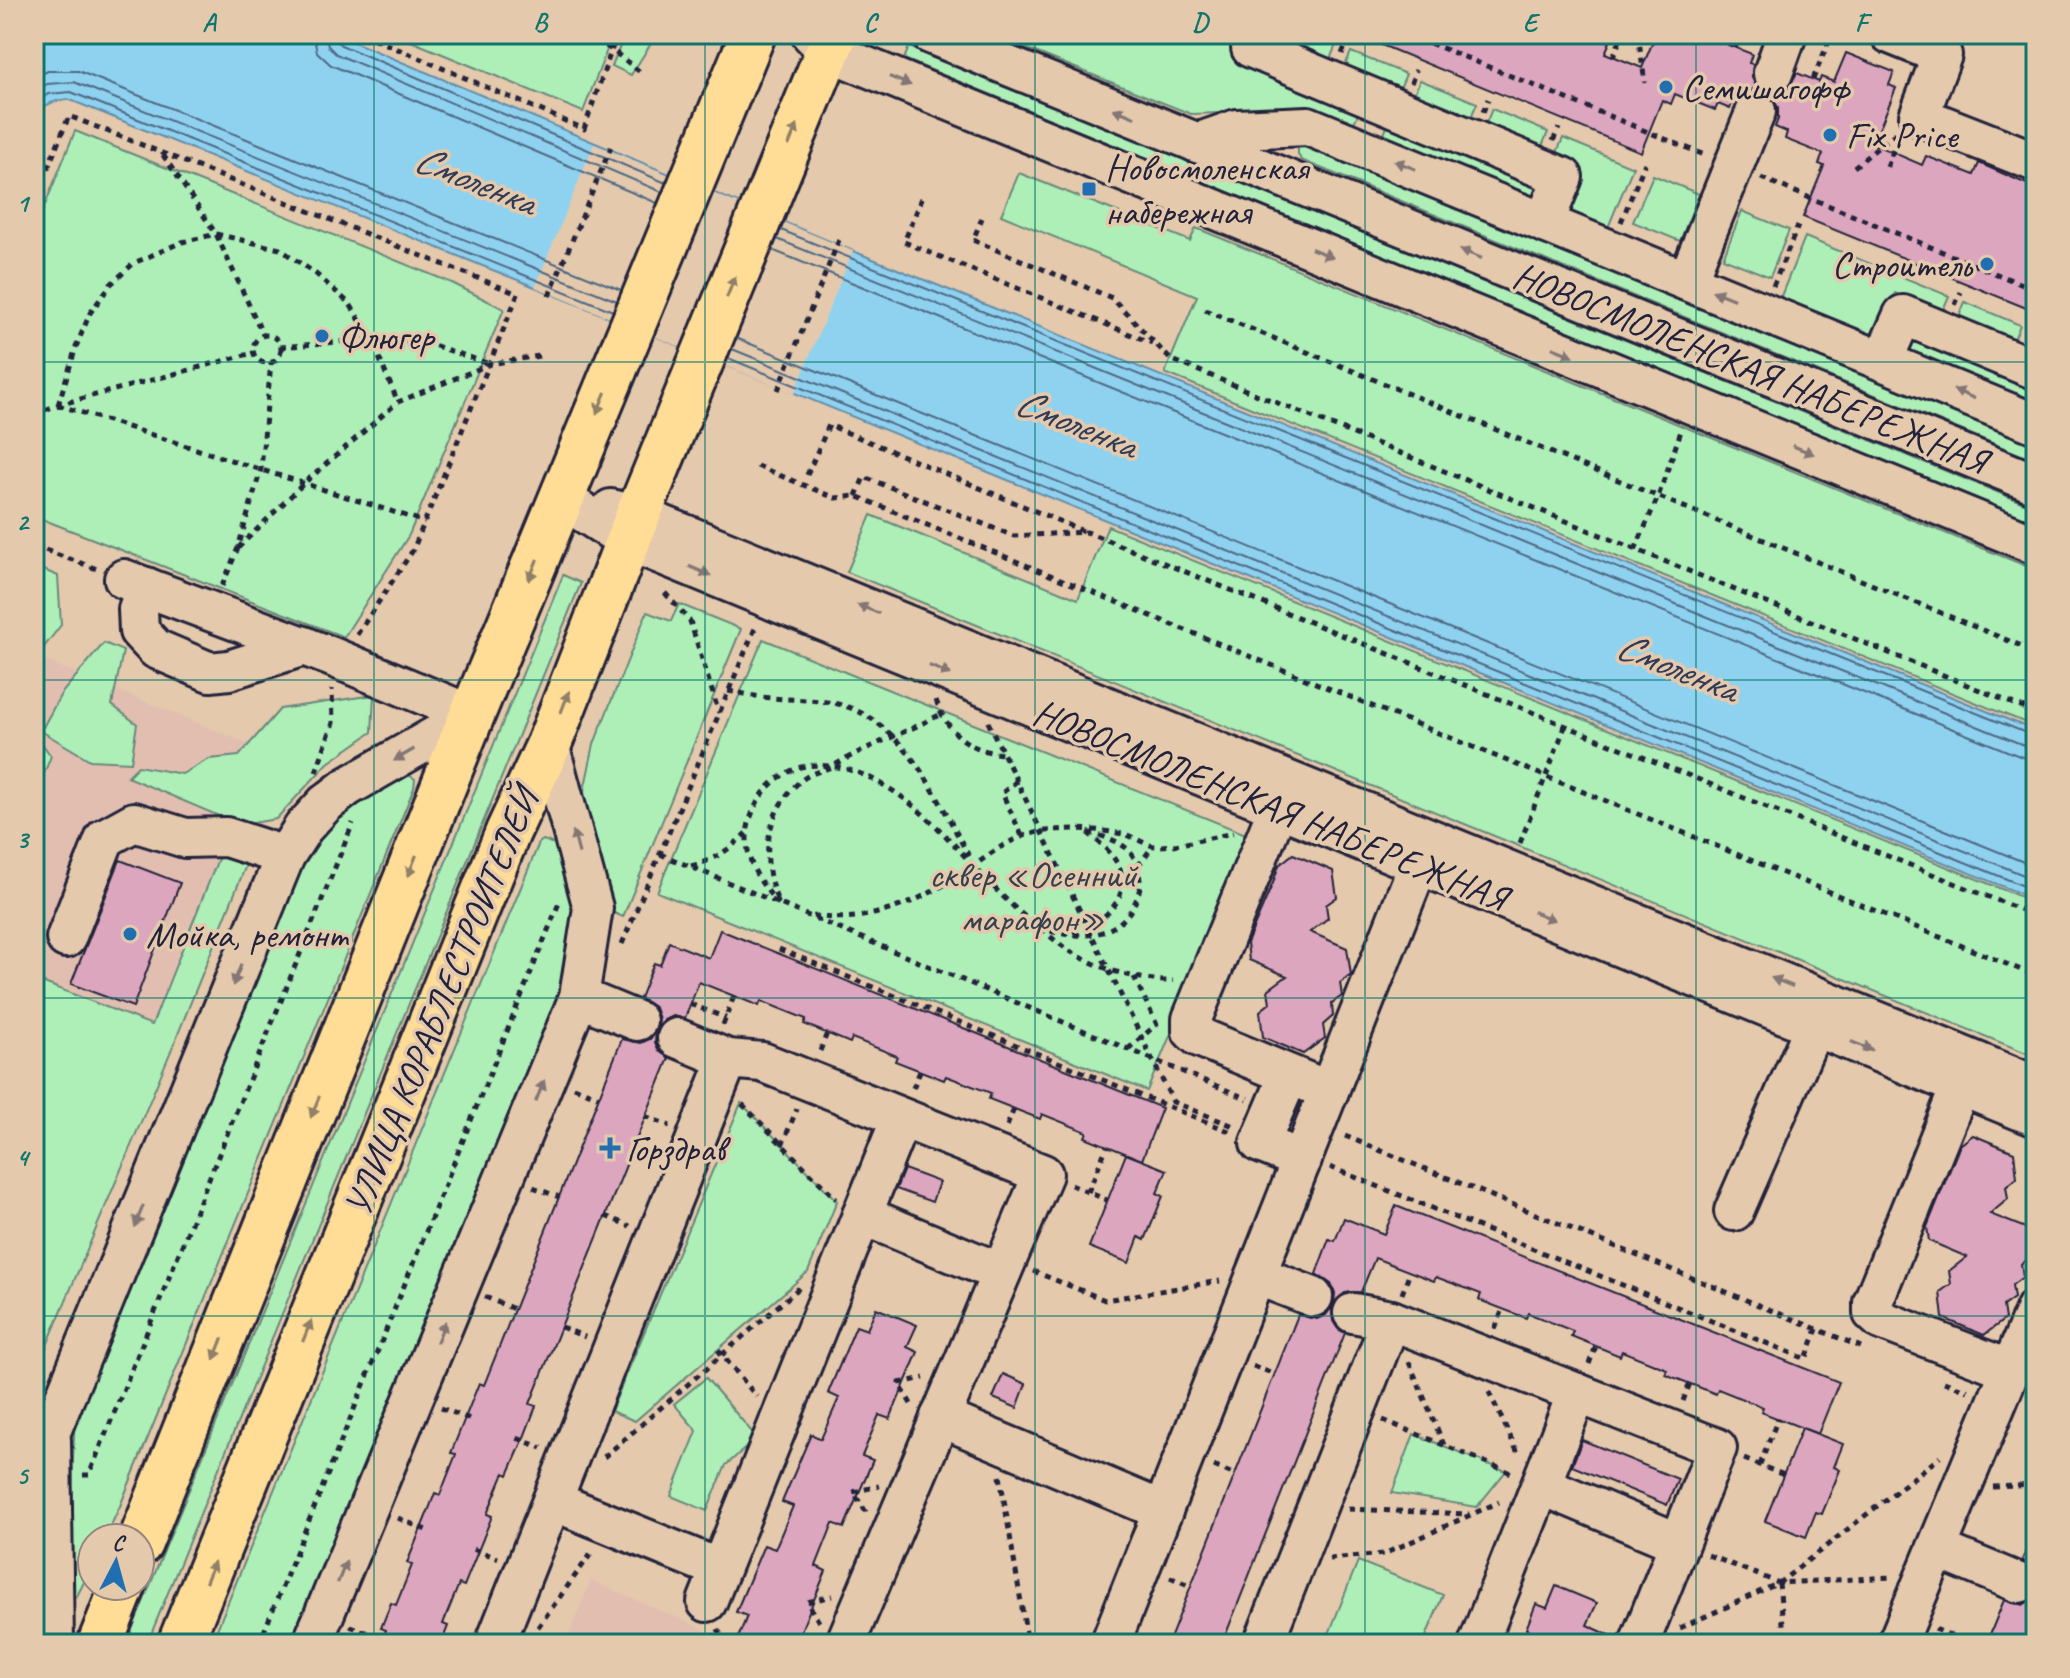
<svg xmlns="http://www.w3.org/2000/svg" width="2070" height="1678" viewBox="0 0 2070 1678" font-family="Caveat,sans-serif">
<rect width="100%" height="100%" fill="#e4c9ac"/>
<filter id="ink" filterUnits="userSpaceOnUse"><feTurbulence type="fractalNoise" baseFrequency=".0125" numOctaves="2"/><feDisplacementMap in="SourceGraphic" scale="16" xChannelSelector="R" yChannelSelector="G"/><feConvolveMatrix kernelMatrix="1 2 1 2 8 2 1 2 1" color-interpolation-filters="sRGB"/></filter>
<g filter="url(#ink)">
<g fill="#e2beb1">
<polygon points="34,656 261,749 34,1332"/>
<polygon points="591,1580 705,1630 703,1644 565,1644"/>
</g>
<g fill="#aeefb8" stroke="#68887a" stroke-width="2">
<polygon points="394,34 613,34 583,112"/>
<polygon points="625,34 657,34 631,75 612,66"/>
<polygon points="1020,34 1241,34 1232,57 1360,110 1352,127 1312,110 1191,114 1015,44"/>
<polygon points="1256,34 1309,34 1336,45 1328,64"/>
<polygon points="909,47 2036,508 2036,523 904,59"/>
<polygon points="1351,52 1406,74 1398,93 1343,70"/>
<polygon points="1420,80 1477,103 1469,122 1412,99"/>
<polygon points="1492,109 1548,132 1540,151 1484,128"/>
<polygon points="1389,122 1546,188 1539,205 1382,139"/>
<polygon points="75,131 452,283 504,309 409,535 344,637 34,516 34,232"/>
<polygon points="1563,138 1633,167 1607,230 1563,212 1581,168 1555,157"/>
<polygon points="1303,141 2036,438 2036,461 1301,160 1298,154 1298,146"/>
<polygon points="1019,173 1190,241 1196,228 2036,570 2036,727 1165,373 1197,296 1001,215"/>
<polygon points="1653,175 1699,194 1680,241 1633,222"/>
<polygon points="1742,211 1789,230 1770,277 1723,258"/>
<polygon points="1805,237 1949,296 1942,312 1895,293 1875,340 1779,301"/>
<polygon points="1965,302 2020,325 2013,342 1958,319"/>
<polygon points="1912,338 2036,388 2036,406 1906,352"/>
<polygon points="871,515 1078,599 1108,526 2036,903 2036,1057 847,572"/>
<polygon points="34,566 58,576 61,625 34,660"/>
<polygon points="563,575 581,583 147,1644 126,1644"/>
<polygon points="679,604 741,629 623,917 607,910 582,808 584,791 594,744 647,612 671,621"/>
<polygon points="763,639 1253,837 1147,1091 657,892"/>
<polygon points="104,643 123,651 112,705 137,724 131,762 90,760 41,731 61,694"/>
<polygon points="374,695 372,732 328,763 276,819 240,825 127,777 138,766 182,774 209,759 239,756 280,709"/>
<polygon points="34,743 43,745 51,756 34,799"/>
<polygon points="407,774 415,779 414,788 120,1506 105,1538 92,1538 92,1566 72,1606 67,1603 75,1412 301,863 322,829 351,802"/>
<polygon points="543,840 554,844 571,886 577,912 563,992 296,1644 211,1644 539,843"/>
<polygon points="222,849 248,860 178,1034 34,1376 34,979 152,1025"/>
<polygon points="741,1103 837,1201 808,1272 635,1421 611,1411"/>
<polygon points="706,1378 757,1438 726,1465 707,1511 671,1496 697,1431 674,1404"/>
<polygon points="1414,1434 1506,1471 1477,1507 1392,1493"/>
<polygon points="1358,1561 1443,1595 1423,1644 1325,1644"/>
</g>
<path fill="#8fd2f0" stroke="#638ca8" stroke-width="2" d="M34 34H335L853 251 2036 731V900L535 287 68 99C52 101 41 105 34 120Z"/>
<polygon fill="#e4c9ac" points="594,144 853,251 794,394 535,287"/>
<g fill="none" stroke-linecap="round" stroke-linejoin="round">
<g stroke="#4e6883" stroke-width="2">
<polyline points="313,34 317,52 331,65 657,203"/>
<polyline points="325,34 328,46 336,54 662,192"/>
<polyline points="335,34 336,41 341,45 666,183"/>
<polyline points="34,77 48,71 78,71 621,290"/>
<polyline points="34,92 47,84 74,82 617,301"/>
<polyline points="34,105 48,94 71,92 613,311"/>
<polyline points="781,230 2036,737"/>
<polyline points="777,239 2026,746 2036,748"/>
<polyline points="772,250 2022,757 2036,760"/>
<polyline points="736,338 2036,867"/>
<polyline points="732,349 2036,880"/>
<polyline points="728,358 2036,891"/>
</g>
</g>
<g fill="#dca6be" stroke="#22223b" stroke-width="2">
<polygon points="1355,34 1592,34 1610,42 1605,53 1642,68 1656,34 1716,34 1730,40 1728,45 1752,54 1749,63 1753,64 1752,78 1760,90 1752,89 1743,93 1736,102 1733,101 1730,109 1718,104 1715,110 1675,94 1671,104 1662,100 1641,152"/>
<polygon points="1846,53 1894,72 1889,85 1896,88 1873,144 1922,165 1926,156 1974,175 1979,163 2036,188 2036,312 1803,217 1824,166 1819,164 1823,154 1785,139 1787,132 1775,127 1778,119 1778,107 1769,94 1778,94 1787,90 1797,73 1819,82 1821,77 1834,82"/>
<polygon points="1293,854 1333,871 1337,897 1326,905 1328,918 1310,932 1347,948 1351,975 1340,983 1342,996 1332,1003 1333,1016 1323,1025 1325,1038 1303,1054 1263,1037 1260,1011 1270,1003 1268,990 1287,976 1249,960 1247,943 1273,883 1279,865"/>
<polygon points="120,860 180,883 133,1007 71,984"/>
<polygon points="720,930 1162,1108 1142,1160 1085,1137 1087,1132 1042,1114 1040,1119 989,1099 991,1093 946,1076 944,1080 895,1061 897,1056 852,1038 850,1043 804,1024 806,1019 761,1001 759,1006 699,982 685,1018 673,1016 664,1020 658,1028 659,1019 655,1008 640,998 654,963 660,965 669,942 709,958"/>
<polygon points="656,1031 655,1042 659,1051 669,1058 530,1404 536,1406 521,1445 508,1475 504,1473 487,1514 492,1516 464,1586 459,1584 443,1624 448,1626 441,1644 381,1644 386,1630 381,1628 391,1603 396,1605 412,1565 407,1563 429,1509 435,1493 440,1495 456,1454 451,1453 479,1383 484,1385 622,1039 641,1043 650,1039"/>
<polygon points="1973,1135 2014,1152 2017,1178 2006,1187 2008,1199 1990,1214 2028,1229 2031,1256 2021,1264 2023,1277 2012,1285 2014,1298 2003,1306 2005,1319 1984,1335 1943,1318 1940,1292 1951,1284 1949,1271 1967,1257 1929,1241 1927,1227 1960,1145"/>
<polygon points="1126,1154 1167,1170 1157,1193 1163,1196 1145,1240 1139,1237 1129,1263 1089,1247"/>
<polygon points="904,1169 939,1182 932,1202 896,1189"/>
<polygon points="1396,1206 1839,1382 1818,1434 1761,1412 1763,1407 1718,1389 1716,1394 1665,1374 1667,1369 1622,1351 1620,1356 1571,1336 1573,1331 1528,1313 1526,1318 1479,1300 1481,1294 1436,1277 1434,1281 1375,1258 1361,1292 1345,1293 1334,1304 1335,1293 1331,1284 1316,1274 1329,1239 1335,1241 1344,1218 1384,1234"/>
<polygon points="1332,1307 1333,1321 1338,1329 1345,1333 1222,1644 1168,1644 1298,1315 1317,1319 1326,1315"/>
<polygon points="876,1308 917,1325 907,1347 918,1352 890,1419 879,1415 862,1456 873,1460 844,1528 833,1523 816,1566 826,1571 798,1638 787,1633 783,1644 752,1644 738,1638 747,1616 736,1612 764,1545 775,1549 793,1506 782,1502 811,1434 821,1439 839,1398 828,1393 856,1326 867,1330"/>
<polygon points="1003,1374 1026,1384 1017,1408 993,1398"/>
<polygon points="1802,1428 1843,1444 1834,1467 1840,1470 1822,1514 1816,1512 1806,1537 1765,1521"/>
<polygon points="1582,1440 1678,1479 1667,1505 1572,1466"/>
<polygon points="2036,1528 2036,1569 2022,1560"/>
<polygon points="1556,1586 1597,1603 1587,1625 1618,1639 1618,1644 1526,1644 1531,1631 1526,1629 1536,1604 1547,1608"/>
<polygon points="2036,1596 2036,1644 1986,1644 2004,1600 2023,1605"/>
</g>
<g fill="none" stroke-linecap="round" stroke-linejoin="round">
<g stroke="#22223b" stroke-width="44">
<g id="minor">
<polyline points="811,34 828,51 2036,545"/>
<polyline points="930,34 2036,484"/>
<polyline points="1890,34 1942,55 1919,116 2036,162"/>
<polyline points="1251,48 1563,177 1544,223"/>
<polyline points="1773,73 1787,34"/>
<polyline points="1197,143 1237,129 1308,126 2036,424"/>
<polyline points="1687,281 1756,111"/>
<polyline points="1883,360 1903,315 2036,370"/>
<polyline points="561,498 628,541 2036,1117"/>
<polyline points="611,509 638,515 2036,1086"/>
<polyline points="124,579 330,656 472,715"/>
<polyline points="146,587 138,609 139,631 156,649 210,672 229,670 304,646"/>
<polyline points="1287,786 1192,1019 1192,1031 1199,1037 1329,1091"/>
<polyline points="66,938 105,838 134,822 185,838 226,837 285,856"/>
<polyline points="579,997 637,1021"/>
<polyline points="677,1038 728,1059 762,1062 1043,1174 845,1644"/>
<polyline points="1969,1065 1873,1302 1873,1313 1881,1320 2011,1370"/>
<polyline points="1289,1075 1260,1143 1302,1160"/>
<polyline points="1734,1211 1814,1027"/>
<polyline points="862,1215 1001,1273"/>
<polyline points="1256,1275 1313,1297"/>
<polyline points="1353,1313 1391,1320 1717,1448 1639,1644"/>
<polyline points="940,1417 1163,1511"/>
<polyline points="51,1440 54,1644"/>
<polyline points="34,1473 285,856 303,828 325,804 347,787 472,715"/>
<polyline points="1541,1485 1679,1543"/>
<polyline points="553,1501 720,1569"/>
<polyline points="1937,1549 2019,1583"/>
<polyline points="707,1602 901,1118"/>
<polyline points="312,1644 579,997 593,908 549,744"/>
<polyline points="495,1644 728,1059"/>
<polyline points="1110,1644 1427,843"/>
<polyline points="1263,1644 1391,1320"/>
<polyline points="1478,1644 1577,1393"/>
<polyline points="1897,1644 2036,1308"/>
</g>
</g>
<g stroke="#22223b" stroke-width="50">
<g id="major">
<polyline points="140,1543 472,715 753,34"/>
<polyline points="100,1644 123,1586"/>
<polyline points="180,1644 508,832 549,744 638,515 835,34"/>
</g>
</g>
<g stroke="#22223b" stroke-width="5" stroke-dasharray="6 6" stroke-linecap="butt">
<polyline points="363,34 584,129 617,34"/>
<polyline points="585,34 611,49 644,75"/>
<polyline points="604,34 611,49"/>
<polyline points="1408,34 1707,156"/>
<polyline points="1638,34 1645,83"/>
<polyline points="2020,34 2036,40"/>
<polyline points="1735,48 1741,34"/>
<polyline points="1342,54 1347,42"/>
<polyline points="1613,57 1621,38"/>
<polyline points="1813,79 1832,34"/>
<polyline points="1411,83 1416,70"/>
<polyline points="1483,112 1488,99"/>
<polyline points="1553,141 1559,128"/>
<polyline points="163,155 216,234 263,335"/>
<polyline points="1854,167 1896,133"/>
<polyline points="1887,167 1894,148"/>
<polyline points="1761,178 2036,290"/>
<polyline points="922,198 904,242 1152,343"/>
<polyline points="34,202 69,116 518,294 413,550 356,636"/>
<polyline points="982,218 973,240 1112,298 1170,359 2036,713"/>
<polyline points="1621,222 1645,163"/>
<polyline points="1773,286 1798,226"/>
<polyline points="549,296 611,147"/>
<polyline points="1955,305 1961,292"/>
<polyline points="1205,310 2036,652"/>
<polyline points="2025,334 2030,321"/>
<circle cx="267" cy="349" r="14"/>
<polyline points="280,347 371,339 430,344 490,364"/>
<polyline points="778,390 839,240"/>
<polyline points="58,405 76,347 90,313 111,284 134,263 182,242 216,234 280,249 316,274 350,304 371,339 398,402"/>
<polyline points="58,405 425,522"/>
<polyline points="34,414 58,405 253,353"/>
<polyline points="757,466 835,498 856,496 2036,976"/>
<polyline points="807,475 829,425 1083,531"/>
<polyline points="856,496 864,477 1014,536 1087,532 2036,916"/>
<polyline points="34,546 97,569"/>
<polyline points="238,548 303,484 398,402 490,364 545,355"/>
<polyline points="1635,550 1658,497 1681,431"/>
<polyline points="222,586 238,548 261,469 271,362"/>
<polyline points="665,593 690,621 719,713"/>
<path d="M728 691C742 693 756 697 771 698 793 700 816 699 838 704 906 721 939 802 970 858"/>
<path d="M936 700C947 732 969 751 1003 754"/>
<polyline points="988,722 1173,1102 1236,1127"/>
<polyline points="316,772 333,723 332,689"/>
<polyline points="1017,781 1002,793 1022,836"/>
<polyline points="1520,843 1566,724"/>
<polyline points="660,854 1248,1099"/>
<path d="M691 866C715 860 729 850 746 833"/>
<polyline points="1138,866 1153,846"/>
<path d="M777 899C759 857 766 805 806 777 815 772 826 770 835 765 868 745 906 733 941 714"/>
<path d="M779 904C758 882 741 855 749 823 756 798 771 779 795 769 807 764 823 765 837 767 896 778 942 831 981 874 999 892 1018 914 1040 927 1058 936 1087 938 1105 931 1123 924 1134 910 1139 891 1141 885 1140 879 1139 873 1135 844 1111 838 1086 832"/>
<path d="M813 916C873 925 924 900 972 867 989 855 1005 842 1024 836 1053 826 1098 828 1127 835 1136 838 1146 845 1155 846 1176 847 1212 837 1233 833"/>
<path d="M1042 928C1070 960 1131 982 1173 981"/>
<path d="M1073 933C1100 925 1133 899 1119 867 1112 852 1100 843 1088 833"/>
<polyline points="622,944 756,626"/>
<polyline points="779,949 1234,1133"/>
<polyline points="1134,977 1159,1029"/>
<polyline points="690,1004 726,1018"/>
<polyline points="723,1025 734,996"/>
<polyline points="1128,1049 1157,1024"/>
<polyline points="820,1051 827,1033"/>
<polyline points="574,1087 599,1097"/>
<polyline points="913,1088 920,1071"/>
<polyline points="742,1104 836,1199"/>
<polyline points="645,1116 670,1126"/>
<polyline points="1007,1126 1014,1109"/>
<polyline points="1345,1136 1861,1347"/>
<polyline points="782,1145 797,1109"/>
<polyline points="1330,1167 1806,1359 1817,1329"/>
<polyline points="1071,1185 1107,1200"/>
<polyline points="533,1187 559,1197"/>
<polyline points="1088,1192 1107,1146"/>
<polyline points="605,1216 630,1226"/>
<polyline points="1033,1271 1105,1300 1220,1281"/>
<polyline points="1402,1294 1410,1272"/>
<polyline points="485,1297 514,1309"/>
<polyline points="561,1327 585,1337"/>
<polyline points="1495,1329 1503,1309"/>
<polyline points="718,1350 757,1397"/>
<polyline points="1409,1362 1444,1445"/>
<polyline points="1589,1364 1596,1346"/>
<polyline points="1253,1366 1275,1374"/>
<polyline points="1944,1382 1968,1391"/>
<polyline points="1489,1392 1519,1455"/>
<polyline points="1683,1401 1690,1383"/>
<polyline points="911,1404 899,1383 924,1378"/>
<polyline points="441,1408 470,1419"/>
<polyline points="1383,1420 1514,1474"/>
<polyline points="517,1438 542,1448"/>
<polyline points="604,1457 799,1288"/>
<polyline points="1744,1459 1784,1475"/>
<polyline points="1760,1465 1778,1418"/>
<polyline points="1214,1466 1235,1475"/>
<polyline points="83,1475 89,1475 353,823"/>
<polyline points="1000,1476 1028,1644"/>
<polyline points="1993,1487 2036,1485"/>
<polyline points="1348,1509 1469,1514"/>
<polyline points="866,1512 853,1492 879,1486"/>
<polyline points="398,1518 426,1530"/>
<polyline points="473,1549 498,1558"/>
<polyline points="1708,1555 1779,1583 1893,1577"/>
<polyline points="1329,1559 1384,1554 1499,1502"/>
<polyline points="1170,1577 1191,1586"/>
<polyline points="1779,1583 1785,1644"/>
<polyline points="819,1622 807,1602 832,1596"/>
<polyline points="350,1626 383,1639"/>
<polyline points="538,1627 593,1551"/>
<polyline points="1680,1628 1779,1583 1940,1457"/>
<polyline points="718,1629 724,1642 727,1644"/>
<polyline points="1935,1629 1971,1644"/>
<polyline points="1514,1634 1527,1640"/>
<polyline points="259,1644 559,903"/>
</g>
<use href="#minor" stroke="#e4c9ac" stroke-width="38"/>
<use href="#major" stroke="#ffdd96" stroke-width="44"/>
</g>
<defs><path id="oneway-solid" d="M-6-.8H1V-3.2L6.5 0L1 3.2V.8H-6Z" transform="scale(2)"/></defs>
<g fill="#837674">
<use href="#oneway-solid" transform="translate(900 81) rotate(22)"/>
<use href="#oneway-solid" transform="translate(1124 113) rotate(-158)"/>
<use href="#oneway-solid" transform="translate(1405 165) rotate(-158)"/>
<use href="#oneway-solid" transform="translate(1322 253) rotate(22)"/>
<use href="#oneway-solid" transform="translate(1471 254) rotate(-158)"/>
<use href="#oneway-solid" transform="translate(1723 295) rotate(-158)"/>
<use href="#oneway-solid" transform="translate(1563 352) rotate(22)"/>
<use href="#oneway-solid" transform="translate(1964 394) rotate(-157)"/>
<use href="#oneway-solid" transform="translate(1803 450) rotate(22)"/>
<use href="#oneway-solid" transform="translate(700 571) rotate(23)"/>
<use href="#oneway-solid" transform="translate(868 609) rotate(-158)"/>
<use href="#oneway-solid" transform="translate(940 670) rotate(22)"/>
<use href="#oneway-solid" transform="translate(404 755) rotate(150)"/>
<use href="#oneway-solid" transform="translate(576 842) rotate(-105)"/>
<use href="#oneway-solid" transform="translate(1544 916) rotate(22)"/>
<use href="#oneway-solid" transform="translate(237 975) rotate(112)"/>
<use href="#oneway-solid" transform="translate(1782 982) rotate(-158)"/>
<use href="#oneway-solid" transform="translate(1862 1046) rotate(22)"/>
<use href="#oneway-solid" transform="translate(540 1091) rotate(-68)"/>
<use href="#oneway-solid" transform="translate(139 1216) rotate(112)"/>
<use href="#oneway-solid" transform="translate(441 1332) rotate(-68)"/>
<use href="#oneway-solid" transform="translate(342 1572) rotate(-68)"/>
</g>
<g fill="#908068">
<use href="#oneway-solid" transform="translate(793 135) rotate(-67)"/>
<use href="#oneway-solid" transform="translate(731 287) rotate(-68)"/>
<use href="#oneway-solid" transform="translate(601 403) rotate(113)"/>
<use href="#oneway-solid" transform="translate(533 570) rotate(112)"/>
<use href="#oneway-solid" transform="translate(565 702) rotate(-69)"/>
<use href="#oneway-solid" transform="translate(412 866) rotate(112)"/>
<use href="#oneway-solid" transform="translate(315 1107) rotate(112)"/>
<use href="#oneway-solid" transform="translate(307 1331) rotate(-68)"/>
<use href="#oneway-solid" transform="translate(218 1349) rotate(112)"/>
<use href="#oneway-solid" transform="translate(210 1572) rotate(-68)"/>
</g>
</g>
<path fill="none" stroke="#0f766e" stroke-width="2" stroke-opacity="0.55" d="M374 34V1644M705 34V1644M1035 34V1644M1365 34V1644M1696 34V1644M34 362H2036M34 680H2036M34 998H2036M34 1316H2036"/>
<g fill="#1f6fb2" stroke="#e4c9ac" stroke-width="3">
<circle cx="1666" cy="87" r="8"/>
<circle cx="1830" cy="135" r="8"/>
<rect x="1081" y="181" width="16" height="16" rx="4"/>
<circle cx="1987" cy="264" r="8"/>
<circle cx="322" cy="336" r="8"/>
<circle cx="130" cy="934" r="8"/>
<path d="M606 1136h8v8h8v8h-8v8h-8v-8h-8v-8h8z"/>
</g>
<g text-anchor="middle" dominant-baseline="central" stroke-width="7" stroke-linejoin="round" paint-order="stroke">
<g font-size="38" fill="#22223b" stroke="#e4c9ac" text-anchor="start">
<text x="1682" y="87">Семишагофф</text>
<text x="1846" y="135">Fix Price</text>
<text x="1105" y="167">Новосмоленская<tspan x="1105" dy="44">набережная</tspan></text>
<text x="1971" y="264" text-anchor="end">Строитель</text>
<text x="338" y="336">Флюгер</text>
<text x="146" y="934">Мойка, ремонт</text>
<text x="626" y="1148">Горздрав</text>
</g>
<g font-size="38" fill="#22223b" stroke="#e4c9ac">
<text transform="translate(1750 368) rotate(22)">НОВОСМОЛЕНСКАЯ НАБЕРЕЖНАЯ</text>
<text transform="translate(1270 805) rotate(22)">НОВОСМОЛЕНСКАЯ НАБЕРЕЖНАЯ</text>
<text transform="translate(441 1002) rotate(-68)">УЛИЦА КОРАБЛЕСТРОИТЕЛЕЙ</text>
</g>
<g font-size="38" fill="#37414e" stroke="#e4c9ac">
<text x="1033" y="874">сквер «Осенний<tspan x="1033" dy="44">марафон»</tspan></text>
</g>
<g font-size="40" font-style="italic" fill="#323c56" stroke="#e4c9ac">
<text transform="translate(475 180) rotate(22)">Смоленка</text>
<text transform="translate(1076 423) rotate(22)">Смоленка</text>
<text transform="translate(1677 667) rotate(22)">Смоленка</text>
</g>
</g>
<rect width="2070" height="1678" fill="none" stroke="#e4c9ac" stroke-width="88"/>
<g transform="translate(116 1562) rotate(6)"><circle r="38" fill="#e4c9ac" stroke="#96867f" stroke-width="2"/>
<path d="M0-6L14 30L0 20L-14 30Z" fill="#1f6fb2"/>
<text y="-12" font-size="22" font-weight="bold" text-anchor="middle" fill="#22223b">С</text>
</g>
<rect x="44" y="44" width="1982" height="1590" fill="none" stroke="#0f766e" stroke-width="3"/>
<g font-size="26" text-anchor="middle" font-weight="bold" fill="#0f766e">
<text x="209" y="31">A</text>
<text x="540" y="31">B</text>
<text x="870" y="31">C</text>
<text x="1200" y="31">D</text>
<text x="1530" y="31">E</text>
<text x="1861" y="31">F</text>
<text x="22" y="212">1</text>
<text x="22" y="530">2</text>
<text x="22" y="848">3</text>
<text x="22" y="1166">4</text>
<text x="22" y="1484">5</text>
</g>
</svg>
